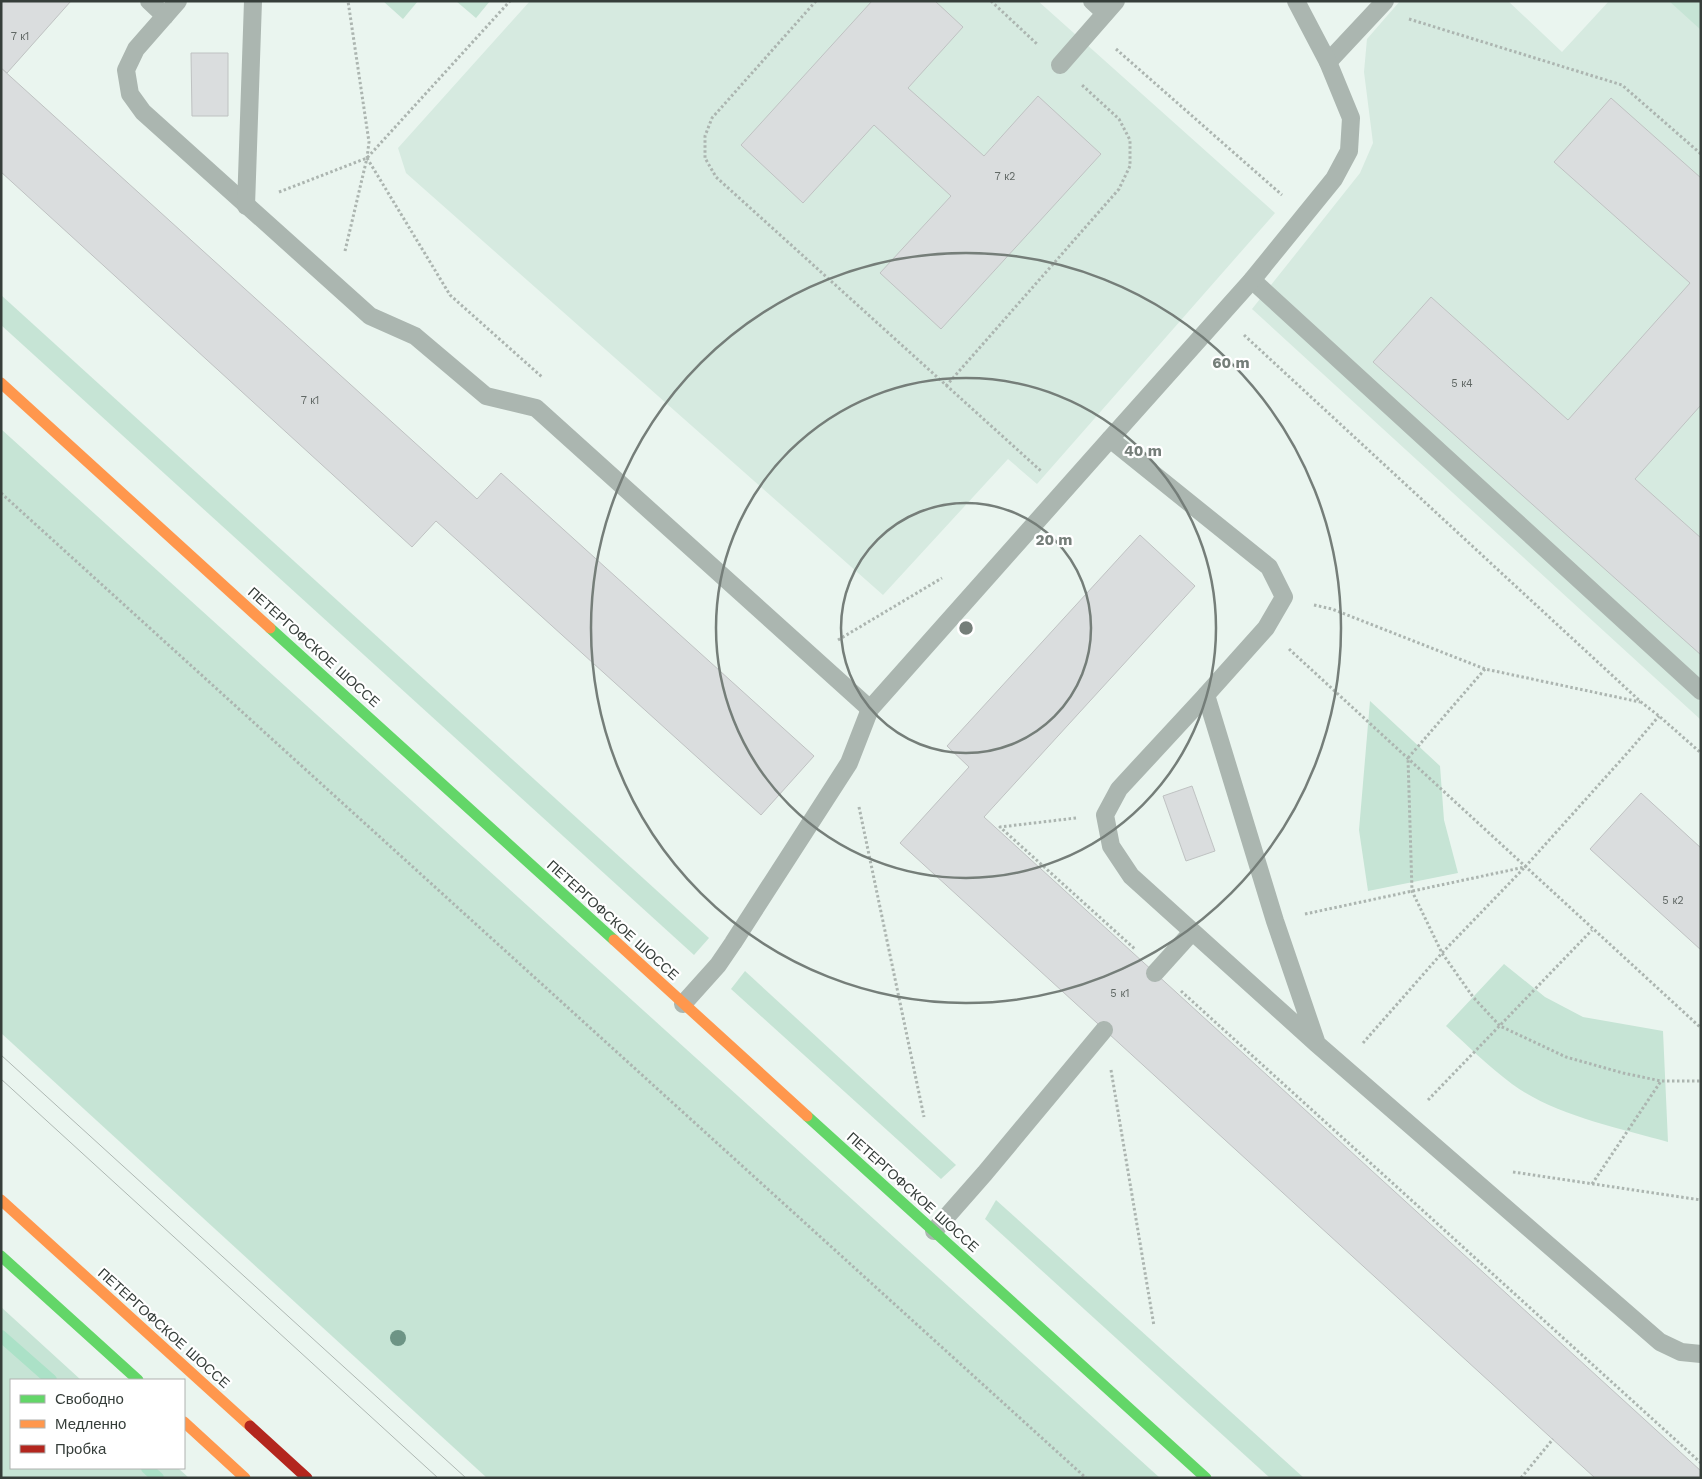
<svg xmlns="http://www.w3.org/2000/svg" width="1702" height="1479" viewBox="0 0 1702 1479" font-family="'Work Sans',sans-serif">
<rect width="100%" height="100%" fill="#eaf5ef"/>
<g fill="#d6eae0">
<polygon points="530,1 1038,1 1275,213 1037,484 1008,459 883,595 406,173 398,148"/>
<polygon points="1400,1 1508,1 1562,52 1609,1 1701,1 1701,720 1252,309 1360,173 1373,143 1364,72 1367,39"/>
</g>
<g fill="#c6e4d5">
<polygon points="383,1 418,1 403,19"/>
<polygon points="456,1 490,1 476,18"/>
<polygon points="1669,1 1701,1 1701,30"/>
<polygon points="1,295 709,938 694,955 1,325"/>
<polygon points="1,429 1160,1478 487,1478 1,1033"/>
<polygon points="1370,701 1440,766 1444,820 1458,873 1368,891 1359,830"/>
<path d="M1504 964 1545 997 1583 1017 1663 1031 1668 1142C1618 1128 1554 1115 1512 1084 1488 1066 1467 1045 1446 1026Z"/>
<polygon points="745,971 956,1165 941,1179 731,989"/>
<polygon points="996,1200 1304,1478 1270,1478 985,1219"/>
<polygon points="1,1307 81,1380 11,1380 11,1468 178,1468 189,1478 1,1478"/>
</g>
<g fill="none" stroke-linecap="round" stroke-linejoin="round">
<g stroke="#abe1c7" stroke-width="12">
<polyline points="1,1336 51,1380"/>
<polyline points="147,1468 158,1478"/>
</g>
</g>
<g fill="#daddde" stroke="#bfc2c2">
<polygon points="1,1 71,1 7,73 1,68"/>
<polygon points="872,1 935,1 963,27 908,88 984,156 1038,96 1101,154 941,329 880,273 951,196 874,125 803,203 741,145"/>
<polygon points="191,53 228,53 228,116 192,116"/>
<polygon points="1,68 477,499 501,473 814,756 761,815 436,521 412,547 1,172"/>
<polygon points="1611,98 1701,178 1701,405 1635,479 1701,538 1701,655 1373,362 1431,297 1568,420 1690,283 1554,162"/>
<polygon points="1140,535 1195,586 984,817 1701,1471 1701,1478 1595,1478 900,843 969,767 947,746"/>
<polygon points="1192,786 1215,851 1186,861 1163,796"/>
<polygon points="1641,793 1701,848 1701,950 1590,849"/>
</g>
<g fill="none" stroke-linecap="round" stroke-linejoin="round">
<g stroke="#acb5b0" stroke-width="3" stroke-dasharray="2.5 2.5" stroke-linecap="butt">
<polyline points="816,1 712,118 705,136 705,158 716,177 1041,471"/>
<polyline points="991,1 1037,44"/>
<polyline points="1409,19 1622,85 1701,154"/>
<polyline points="1116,49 1282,195"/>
<polyline points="367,158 450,295 542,377"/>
<polyline points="279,192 367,158 510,1"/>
<polyline points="345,251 367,158 369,142 348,1"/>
<polyline points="1244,335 1641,702 1659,716 1701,753"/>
<polyline points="946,386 1119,189 1130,166 1130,140 1119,119 1082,85"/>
<polyline points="1,493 1086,1478"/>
<polyline points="1314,605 1332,609 1485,669 1640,702"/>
<polyline points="838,640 942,578"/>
<polyline points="1289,649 1701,1028"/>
<polyline points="1485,669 1408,758 1412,891 1442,953 1473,997 1500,1026 1566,1057 1623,1073 1661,1081 1701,1081"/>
<polyline points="859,807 924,1117"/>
<polyline points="1076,818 1000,827 1136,950"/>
<polyline points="1305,914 1525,867 1630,750 1659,716"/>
<polyline points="1181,991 1701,1463"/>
<polyline points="1363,1043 1442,953 1525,867"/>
<polyline points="1111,1070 1154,1326"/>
<polyline points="1428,1100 1592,930"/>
<polyline points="1513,1172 1701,1200"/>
<polyline points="1592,1184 1661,1081"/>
<polyline points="1521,1478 1553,1439"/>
</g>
<g stroke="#abb6b0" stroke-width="18">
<polyline points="149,1 165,16"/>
<polyline points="178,1 136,49 126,70 130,94 143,112 370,316 415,336 486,396 536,408 870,709"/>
<polyline points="1092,1 1105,13"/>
<polyline points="1328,62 1385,1"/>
<polyline points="1060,65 1116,1"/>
<polyline points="246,206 253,1"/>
<polyline points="1252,280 1701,691"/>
<polyline points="1110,439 1252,280 1334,179 1349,151 1351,118 1328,62 1296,1"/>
<polyline points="1155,973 1192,932"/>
<polyline points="683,1004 718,965 733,943 849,763 870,709 1110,439 1269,567 1284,597 1266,628 1206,695"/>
<polyline points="1317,1044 1275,921 1206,695 1119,789 1105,815 1111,846 1131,876 1317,1044 1660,1342 1681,1352 1701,1354"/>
<polyline points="934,1231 985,1173 1104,1030"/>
</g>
<g stroke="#63d668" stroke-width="11">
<polyline points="270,628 614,940"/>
<polyline points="807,1116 1206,1478"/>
<polyline points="1,1256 138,1380"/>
</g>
<g stroke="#ff974d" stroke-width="11">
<polyline points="1,383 270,628"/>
<polyline points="614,940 807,1116"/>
<polyline points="1,1200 250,1426"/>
<polyline points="184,1422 245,1478"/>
</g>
<polyline stroke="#b3261e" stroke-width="11" points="250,1426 307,1478"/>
<g stroke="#aeb8b3" stroke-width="1">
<polyline points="1,1055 466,1478"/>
<polyline points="1,1079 438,1478"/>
</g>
</g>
<circle fill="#6d9485" cx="398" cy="1338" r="8"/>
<g fill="none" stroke="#757e79" stroke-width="2.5">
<circle cx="966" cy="628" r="125"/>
<circle cx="966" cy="628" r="250"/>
<circle cx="966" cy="628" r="375"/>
</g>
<g text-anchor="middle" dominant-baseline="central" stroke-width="4.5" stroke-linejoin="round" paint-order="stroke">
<g font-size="11" fill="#616865">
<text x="20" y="36">7 к1</text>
<text x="1005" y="176">7 к2</text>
<text x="1462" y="383">5 к4</text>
<text x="310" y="400">7 к1</text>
<text x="1673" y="900">5 к2</text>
<text x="1120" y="993">5 к1</text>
</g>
<g font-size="14" fill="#363e3a" stroke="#fff">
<text transform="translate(314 647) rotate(42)">ПЕТЕРГОФСКОЕ ШОССЕ</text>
<text transform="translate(613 920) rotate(42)">ПЕТЕРГОФСКОЕ ШОССЕ</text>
<text transform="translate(913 1192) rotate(42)">ПЕТЕРГОФСКОЕ ШОССЕ</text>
<text transform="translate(164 1328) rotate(42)">ПЕТЕРГОФСКОЕ ШОССЕ</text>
</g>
</g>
<circle cx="966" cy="628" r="8" fill="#757e79" stroke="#fff" stroke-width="2.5"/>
<g font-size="15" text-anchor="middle" font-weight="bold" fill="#757e79" stroke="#fff" stroke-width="4.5" stroke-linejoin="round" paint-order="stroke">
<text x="1231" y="368">60 m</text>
<text x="1143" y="456">40 m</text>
<text x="1054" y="545">20 m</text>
</g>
<rect width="1702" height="1479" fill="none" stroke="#363e3a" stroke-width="5"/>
<rect x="10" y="1379" width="175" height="90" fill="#ffffff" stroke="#afb2b0"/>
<rect x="20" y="1395" width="25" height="8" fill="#63d668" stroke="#afb2b0"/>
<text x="55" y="1404" font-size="15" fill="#363e3a">Свободно</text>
<rect x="20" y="1420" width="25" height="8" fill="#ff974d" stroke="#afb2b0"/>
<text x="55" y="1429" font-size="15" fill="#363e3a">Медленно</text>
<rect x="20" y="1445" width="25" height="8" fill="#b3261e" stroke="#afb2b0"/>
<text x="55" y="1454" font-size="15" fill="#363e3a">Пробка</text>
</svg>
